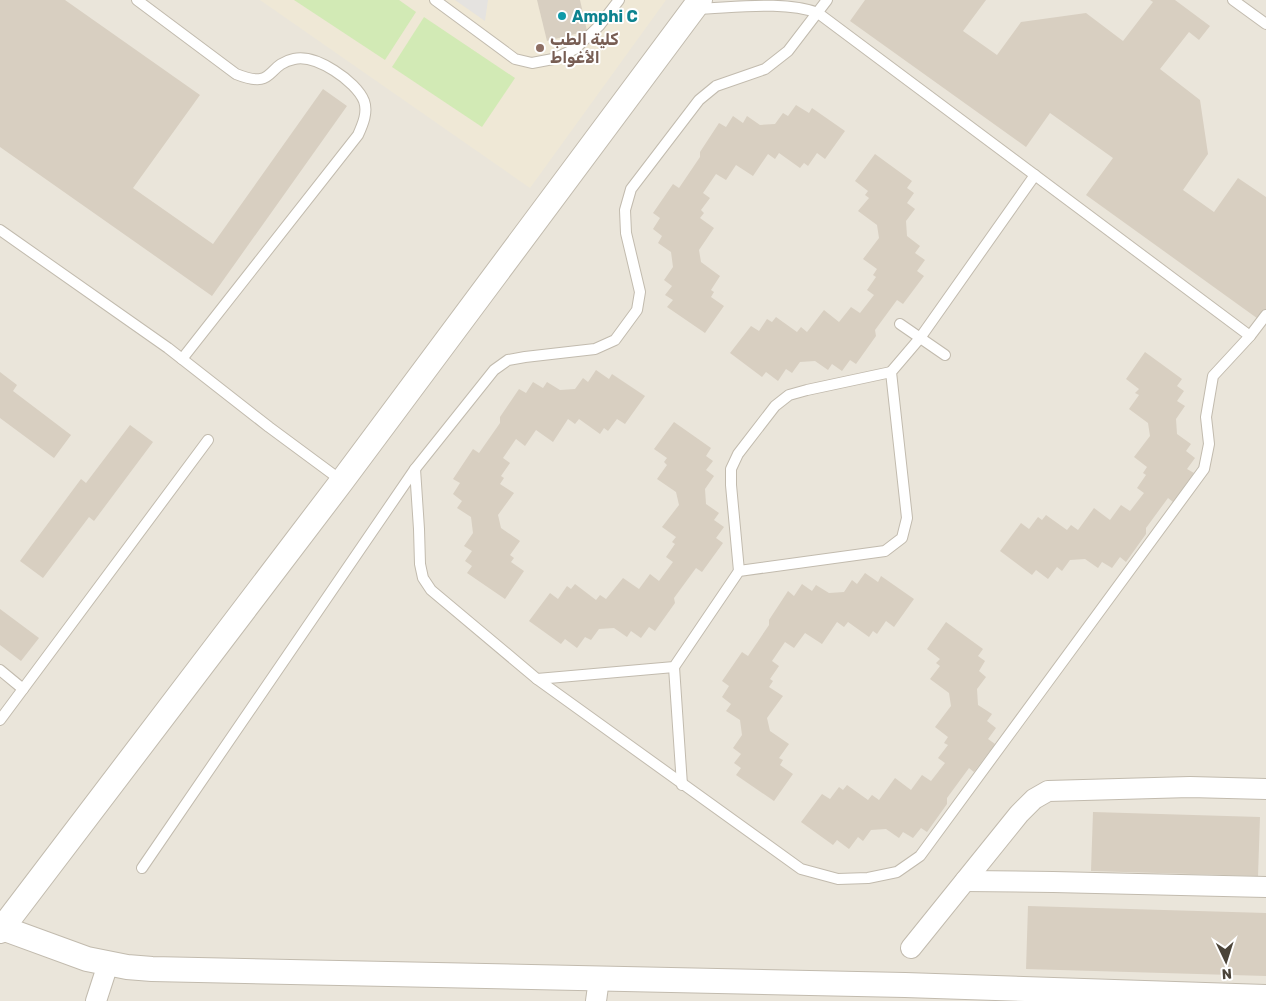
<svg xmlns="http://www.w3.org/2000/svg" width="1266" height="1001" viewBox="0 0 1266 1001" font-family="Rubik,'Noto Naskh Arabic',sans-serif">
<rect width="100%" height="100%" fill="#f6f3ec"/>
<rect fill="#eae5da" x="0" y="0" width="1266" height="1001"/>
<polygon fill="#efe8d6" points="260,0 666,0 530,188"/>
<g fill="#d2eab5">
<polygon points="294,0 399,0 416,12 385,60"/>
<polygon points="424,17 515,78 482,127 392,67"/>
</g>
<polygon fill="#e5e3e0" points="455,0 488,0 485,21"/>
<g fill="#d8cfc1">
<polygon points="0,0 65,0 200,95 133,188 213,244 323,89 347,106 212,296 0,147"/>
<polygon points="537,0 580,0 587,31 547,41"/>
<polygon points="865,0 986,0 963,31 997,55 1021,22 1086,13 1123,41 1153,2 1150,0 1175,0 1210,26 1199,40 1189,32 1160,69 1200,100 1208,154 1183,190 1214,212 1238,178 1266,197 1266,314 1261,321 1086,195 1113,158 1050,113 1026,147 850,21"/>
<polygon points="796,105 809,113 812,108 845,131 825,159 817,153 808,166 804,163 800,168 779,153 775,159 768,154 753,176 736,165 726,180 716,174 703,193 710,198 701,210 704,213 700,218 714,228 699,250 701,262 720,276 711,290 714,292 711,297 724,306 705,333 667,307 673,300 665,295 672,286 664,280 673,267 671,252 658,243 662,236 653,229 660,218 653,213 673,184 679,188 700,157 700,152 719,123 726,127 733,116 743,123 747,116 760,125 775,124 783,113 788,116"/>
<polygon points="875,154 912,181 907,188 914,193 907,203 915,209 906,221 907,236 920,246 915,253 925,260 917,271 924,276 903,304 897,300 875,330 876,336 856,364 850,360 842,371 832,364 828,370 815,361 800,362 792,373 786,369 778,381 766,372 762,377 730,353 751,326 759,331 767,319 772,322 776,317 797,332 801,327 807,332 824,310 839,322 851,307 860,313 874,295 867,290 876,277 873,275 877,269 863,259 879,238 877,225 858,211 869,198 865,195 868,191 855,181"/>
<polygon points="1145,352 1182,379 1177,386 1184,391 1177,401 1185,406 1176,419 1177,434 1191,444 1186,451 1195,458 1187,469 1194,473 1173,502 1168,498 1146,528 1146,534 1126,562 1120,557 1112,568 1102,562 1098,568 1085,559 1070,560 1062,571 1057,567 1048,579 1036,570 1032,575 1000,551 1021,523 1029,529 1038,517 1042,520 1046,515 1067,530 1071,525 1078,530 1094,508 1110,520 1121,505 1130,511 1144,493 1137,488 1146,475 1143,473 1147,467 1134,457 1150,436 1148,423 1129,409 1139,395 1135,393 1139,389 1126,379"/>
<polygon points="596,370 609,379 612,374 645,396 625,424 617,419 608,431 604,428 600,434 579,419 575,424 568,419 553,442 536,430 525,446 516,439 503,458 510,463 501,476 504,478 500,484 514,493 498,515 501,528 520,541 510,555 514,558 511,562 524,571 505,599 467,573 472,566 465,561 472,551 464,546 473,533 471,517 457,508 462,501 453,494 460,483 453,479 473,449 479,453 500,423 500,417 519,389 526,393 533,382 543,388 547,382 560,390 575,389 583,378 588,382"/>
<polygon points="0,372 17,385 13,391 71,435 54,458 0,418"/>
<polygon points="674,422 711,448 706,456 713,461 706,470 714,476 705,489 706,504 719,513 714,520 724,527 716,538 723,543 702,572 696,568 674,598 675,603 655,631 649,627 641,638 631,631 627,637 614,628 599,629 591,640 585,637 577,648 565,639 561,644 529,621 550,593 558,599 567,586 571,589 575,584 596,600 600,595 606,599 623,578 639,589 650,574 659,581 673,562 666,557 675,544 672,542 676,537 662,527 679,505 676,492 657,479 667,465 664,462 667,458 654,449"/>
<polygon points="130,425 153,442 94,521 89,517 43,578 20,561 81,479 86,483"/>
<polygon points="865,573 878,582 881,576 914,599 894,627 886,621 877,634 873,631 869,637 848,622 844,627 837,622 822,644 805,633 794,648 785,642 772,661 779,666 770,679 773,681 769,687 783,696 767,718 770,731 789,744 779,758 783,760 780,765 793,774 774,801 736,775 741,768 734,763 741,754 733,748 742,735 740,720 726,711 731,704 722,697 729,686 722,681 742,652 748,656 769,625 769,620 788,591 794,596 802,584 812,591 816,585 829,593 844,592 852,580 857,584"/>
<polygon points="0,609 39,638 21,661 0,645"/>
<polygon points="946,622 983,649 978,656 985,661 979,671 986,677 977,689 978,705 992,714 987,721 996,728 988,739 995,744 974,772 969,768 947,798 947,804 927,832 921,828 913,838 903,832 899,838 886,829 871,830 863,841 858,837 849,849 837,840 833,845 801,822 822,794 830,799 839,787 843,790 847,785 868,800 872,795 879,800 895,778 911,790 922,775 931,781 945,763 938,758 948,745 944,743 948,737 935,727 951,706 949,693 930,679 940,666 936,663 940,659 927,649"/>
<polygon points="1093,812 1260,817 1258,876 1091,871"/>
<polygon points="1028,906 1266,913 1266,976 1026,969"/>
</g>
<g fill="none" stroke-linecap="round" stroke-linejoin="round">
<g stroke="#c2bbae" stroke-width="12">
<g id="service">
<path d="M137 0 236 74C276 90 265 65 294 59 316 54 356 81 364 101 368 112 363 124 358 135L182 359"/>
<polyline points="435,0 515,59 532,63 553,59 575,49 599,26 619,0"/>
<polyline points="1233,0 1266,24"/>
<path d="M696 9C732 8 785 0 818 13L1250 336"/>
<polyline points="0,230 168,348 269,427 342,481"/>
<polyline points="900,324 945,355"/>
<polyline points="415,469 419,529 420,564 423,578 431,590 537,679 801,869 838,879 868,878 897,872 920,856 1204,469 1209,444 1206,417 1213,376 1250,336 1266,315"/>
<polyline points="739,571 731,485 731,469 738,454 775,406 789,395 807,390 891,372"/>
<polyline points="674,667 682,785"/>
<polyline points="0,670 23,689"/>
<polyline points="537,679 674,667 739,571 885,551 902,538 907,518 891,372 920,338 1035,175"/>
<polyline points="0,720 208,440"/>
<polyline points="142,868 415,469 494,370 508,360 525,357 595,349 615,340 637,310 640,292 626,233 625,210 631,189 699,100 716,86 765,69 788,51 827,0"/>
</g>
</g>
<g stroke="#c2bbae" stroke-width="22">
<g id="minor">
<polyline points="965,881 1053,882 1266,887"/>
<polyline points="911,948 1019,814 1034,799 1048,791 1190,787 1266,789"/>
<polyline points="96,1001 108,964"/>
<polyline points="596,1001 599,979"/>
</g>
</g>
<g stroke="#c2bbae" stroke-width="26">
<g id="tertiary">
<polyline points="2,928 87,959 127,967 152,969 905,985 1266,997"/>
<polyline points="0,931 342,481 700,0"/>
</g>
</g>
<use href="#service" stroke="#fff" stroke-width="10"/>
<use href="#minor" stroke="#fff" stroke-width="20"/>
<use href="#tertiary" stroke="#fff" stroke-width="24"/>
</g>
<circle fill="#0f9aa8" stroke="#fff" stroke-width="2" cx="562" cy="16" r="5"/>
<circle fill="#8d6e63" stroke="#fff" stroke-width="2" cx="540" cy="48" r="5"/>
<g text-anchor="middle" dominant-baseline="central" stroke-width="4" stroke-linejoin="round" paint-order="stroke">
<g font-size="16" font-weight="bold" fill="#0d838f" stroke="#fff" text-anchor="start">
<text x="572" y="16">Amphi C</text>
</g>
<g font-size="16" font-weight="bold" fill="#785e54" stroke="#fff" text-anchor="start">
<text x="550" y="39">كلية الطب<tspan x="550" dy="18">الأغواط</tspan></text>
</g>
</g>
<g transform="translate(1226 961) rotate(176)" stroke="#ffffff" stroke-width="4" paint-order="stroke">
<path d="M0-4L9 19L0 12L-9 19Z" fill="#4b4439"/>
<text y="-8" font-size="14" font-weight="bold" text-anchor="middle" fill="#4b4439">N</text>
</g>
</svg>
